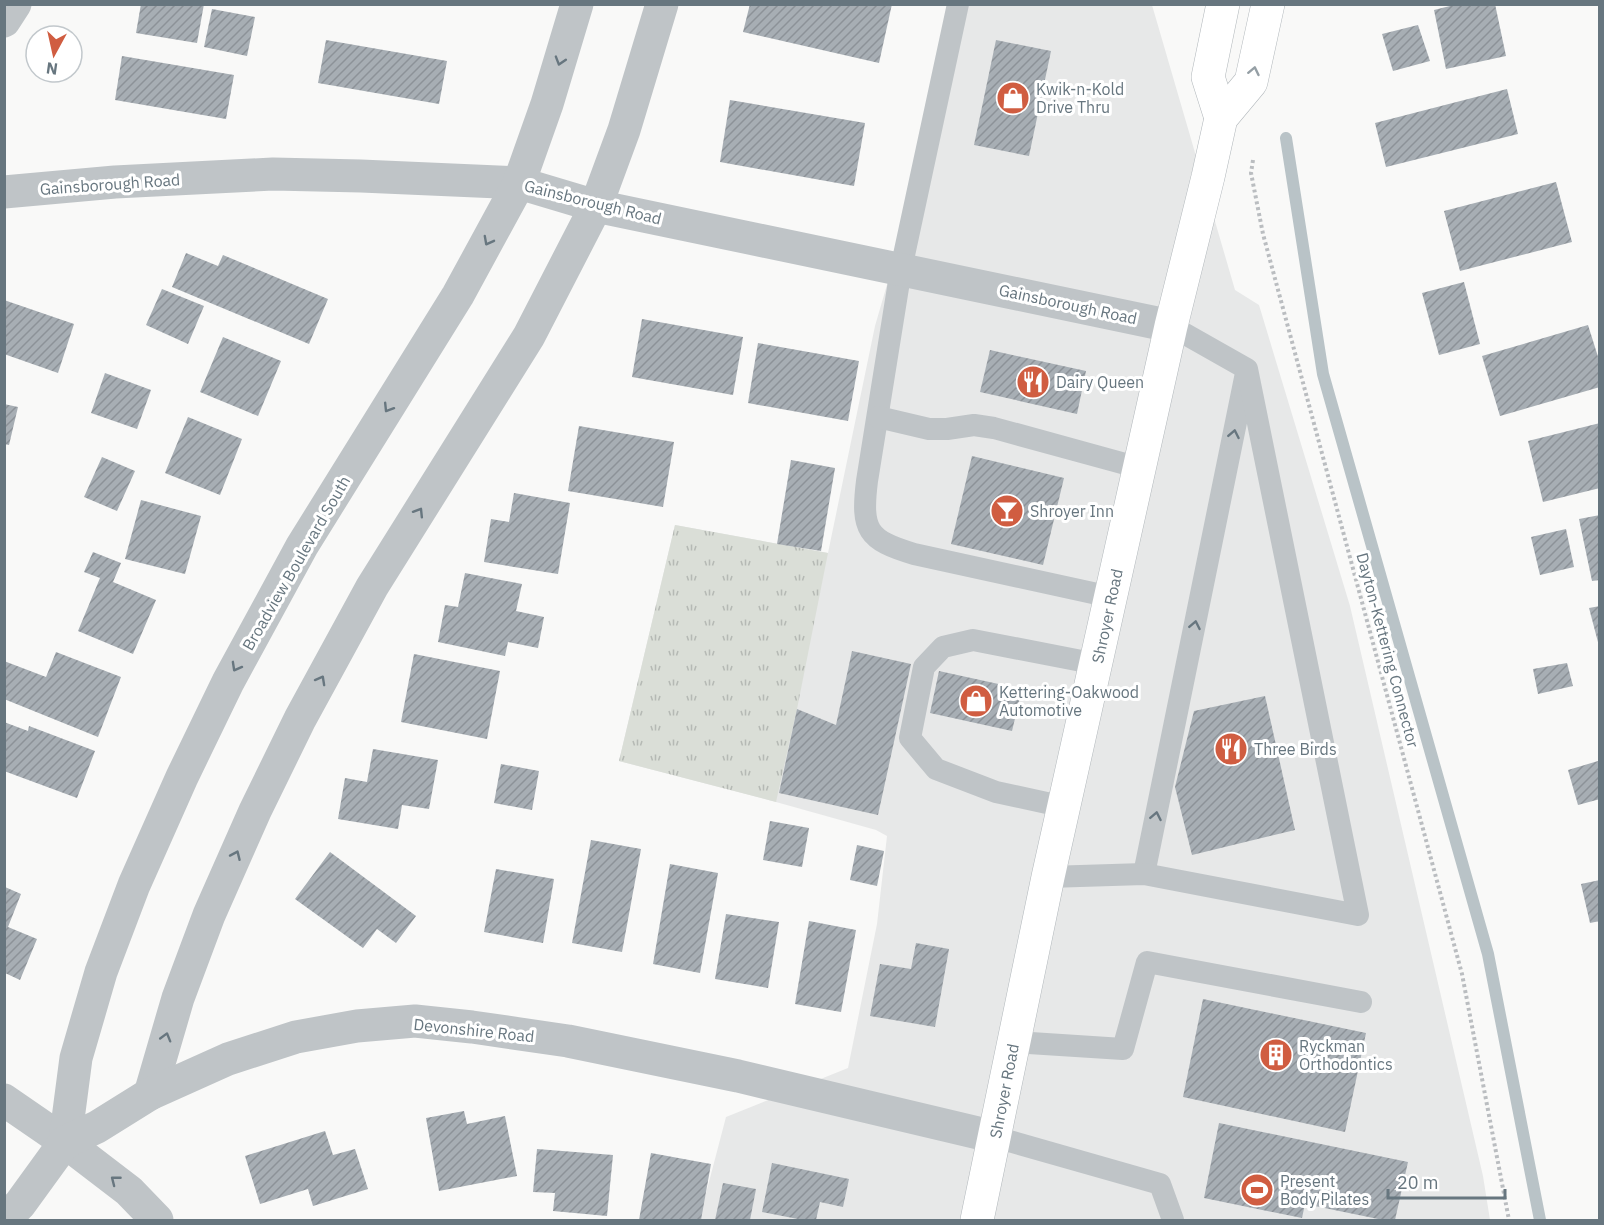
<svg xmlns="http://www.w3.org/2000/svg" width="1604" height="1225" viewBox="0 0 1604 1225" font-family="'IBM Plex Sans',sans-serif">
<defs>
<pattern id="grass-tufts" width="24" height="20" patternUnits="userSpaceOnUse" patternTransform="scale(1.5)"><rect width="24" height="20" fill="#daded7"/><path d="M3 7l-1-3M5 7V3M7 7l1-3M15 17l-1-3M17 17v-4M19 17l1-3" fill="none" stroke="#b5b9b4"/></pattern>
<pattern id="building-hatch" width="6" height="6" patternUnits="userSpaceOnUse" patternTransform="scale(1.5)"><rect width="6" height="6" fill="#a7aeb4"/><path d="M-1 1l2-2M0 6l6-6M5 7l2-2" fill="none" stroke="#8c9298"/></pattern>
</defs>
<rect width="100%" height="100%" fill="#f9f9f8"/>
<polygon fill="#e7e8e8" points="968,5 1152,5 1235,290 1259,305 1350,606 1483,1176 1490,1220 699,1220 726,1117 848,1068 877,924 887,836 876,830 776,802 619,761 675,525 828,553 875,326"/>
<polygon fill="url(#grass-tufts)" points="675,525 828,553 797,709 776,802 619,761"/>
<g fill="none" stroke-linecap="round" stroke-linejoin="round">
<polyline stroke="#b9c3c7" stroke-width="12" points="1286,138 1323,374 1488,954 1540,1220"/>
</g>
<g fill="url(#building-hatch)">
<polygon points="141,4 204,4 197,43 136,33"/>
<polygon points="750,4 892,4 879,63 743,32"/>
<polygon points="1458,4 1495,4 1506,56 1446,69 1434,10"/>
<polygon points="212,9 255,17 247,56 204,47"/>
<polygon points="1418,25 1430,61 1393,71 1382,34"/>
<polygon points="326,40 447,61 439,104 318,83"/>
<polygon points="996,40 1051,51 1029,156 974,145"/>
<polygon points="122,56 234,75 226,119 115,100"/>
<polygon points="1507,89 1518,134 1386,167 1375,123"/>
<polygon points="730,100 865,123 854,186 720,162"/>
<polygon points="1556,182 1572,242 1460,271 1444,211"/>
<polygon points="186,253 218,266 223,255 328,299 309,344 172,287"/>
<polygon points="1464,282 1480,344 1439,355 1422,293"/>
<polygon points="162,289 204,306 188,344 146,325"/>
<polygon points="4,300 74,324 58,373 4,354"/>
<polygon points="642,319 743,337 733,395 632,377"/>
<polygon points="1588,325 1600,363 1600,387 1500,416 1482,356"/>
<polygon points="223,337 281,361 258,416 200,392"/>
<polygon points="758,343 859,361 848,421 748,403"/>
<polygon points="990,350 1086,371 1077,414 980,392"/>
<polygon points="105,373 151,390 137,429 91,413"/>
<polygon points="4,404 18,407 9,445 4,444"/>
<polygon points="188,417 242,439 220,495 165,473"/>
<polygon points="1600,423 1600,488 1543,502 1528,441"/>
<polygon points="579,426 674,442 663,507 568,491"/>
<polygon points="972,456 1064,478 1043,565 951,544"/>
<polygon points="102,457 135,471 117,511 84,497"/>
<polygon points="791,460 835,468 821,551 777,544"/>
<polygon points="514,493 570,503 558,574 484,562 491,519 509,522"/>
<polygon points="141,500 201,516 185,574 125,559"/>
<polygon points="1600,515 1600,580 1592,581 1579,519"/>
<polygon points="1566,529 1574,567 1540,575 1531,537"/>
<polygon points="93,552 121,563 113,582 156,600 133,654 78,631 100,578 84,572"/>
<polygon points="465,573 522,584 516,611 544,617 538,648 508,642 505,656 438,642 445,605 458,607"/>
<polygon points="1600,606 1600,646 1599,646 1589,608"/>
<polygon points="852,651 911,664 878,815 779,793 797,709 836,725"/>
<polygon points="56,652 121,677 98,737 4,699 4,661 46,677"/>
<polygon points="414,654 500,671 487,739 401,722"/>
<polygon points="1567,663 1573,686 1538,694 1533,669"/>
<polygon points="939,671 1022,689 1012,731 930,713"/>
<polygon points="1265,696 1295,830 1192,855 1175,787 1194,711"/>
<polygon points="4,722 28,731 29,726 95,751 77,798 4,771"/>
<polygon points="373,749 438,760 429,809 402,805 398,829 338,819 345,778 367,782"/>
<polygon points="1598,761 1600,766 1600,799 1578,805 1568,770"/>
<polygon points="501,764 539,771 532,810 494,803"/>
<polygon points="770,821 809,828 802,867 763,860"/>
<polygon points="591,840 641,849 622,952 572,943"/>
<polygon points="857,845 884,851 877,886 850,880"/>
<polygon points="330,852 416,916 396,943 377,929 363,948 295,899"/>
<polygon points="670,864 718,873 700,973 653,964"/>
<polygon points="496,869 554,879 543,943 484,932"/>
<polygon points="1600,880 1600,921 1590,923 1581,884"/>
<polygon points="5,887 21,894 8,927 37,939 20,980 5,973"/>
<polygon points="726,914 779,922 768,988 715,979"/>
<polygon points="809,921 856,930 841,1012 795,1004"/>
<polygon points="916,943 949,949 935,1027 870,1016 880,964 911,969"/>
<polygon points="1203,999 1366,1033 1345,1132 1183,1097"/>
<polygon points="464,1111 467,1124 505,1116 517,1176 439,1191 426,1118"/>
<polygon points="1219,1123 1408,1162 1395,1220 1383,1220 1305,1204 1302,1218 1204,1198"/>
<polygon points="325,1131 333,1155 355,1149 368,1189 313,1206 308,1189 260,1204 245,1156"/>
<polygon points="537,1149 613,1155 607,1216 553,1211 555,1193 533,1192"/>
<polygon points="651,1153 711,1164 701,1220 639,1220"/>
<polygon points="772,1163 849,1179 843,1207 820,1202 816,1220 803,1220 762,1212"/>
<polygon points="723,1183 756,1189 750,1220 715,1220"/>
</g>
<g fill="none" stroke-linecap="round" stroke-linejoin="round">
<g stroke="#b2b8bc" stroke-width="34">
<g id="secondary">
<polyline points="1221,118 1208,77 1223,4"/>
<polyline points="977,1220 1048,877 1171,326 1208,177 1221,118 1251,82 1268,4"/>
</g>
</g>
<polyline stroke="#babdc0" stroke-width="4" stroke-dasharray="3 3" stroke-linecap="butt" points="1253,160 1251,173 1263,234 1462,974 1509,1220"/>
<g stroke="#bfc4c7" stroke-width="22">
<path d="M958 4 901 269 867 481C861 530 867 540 914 554L1111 597"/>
<polyline points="878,417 929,429 947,429 974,425 994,428 1140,468"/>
<polyline points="1065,807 996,792 936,769 910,738 924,667 943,647 973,640 1097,664"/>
<polyline points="1144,874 1245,378"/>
<polyline points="1048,877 1144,874 1358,915 1247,369 1171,326"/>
<polyline points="1014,1042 1123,1049 1147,962 1361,1002"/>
<polyline points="995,1137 1160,1184 1173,1220"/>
</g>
<g stroke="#bfc4c7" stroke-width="33">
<polyline points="4,21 15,4"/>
<polyline points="4,192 115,182 273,174 361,176 519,183 596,206 1171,326"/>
<polyline points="150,1094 178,998 209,915 255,811 300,719 372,587 529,336 596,206 624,130 662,4"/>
<polyline points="4,1100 65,1142 129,1191 157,1220"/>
<polyline points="65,1142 76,1058 101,972 134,885 182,777 228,682 302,546 458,295 519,183 547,104 577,4"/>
<polyline points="4,1220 20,1204 65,1142 97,1127 150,1094 228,1059 296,1037 357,1026 415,1021 472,1027 568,1041 738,1076 995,1137"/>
</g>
<use href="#secondary" stroke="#fff" stroke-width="33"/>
</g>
<defs><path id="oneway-chevron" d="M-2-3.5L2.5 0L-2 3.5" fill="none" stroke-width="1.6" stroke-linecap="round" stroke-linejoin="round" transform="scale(1.5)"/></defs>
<g stroke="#67767f">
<use href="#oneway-chevron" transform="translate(560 61) rotate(107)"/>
<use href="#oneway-chevron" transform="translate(488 241) rotate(118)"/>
<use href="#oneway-chevron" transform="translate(388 408) rotate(122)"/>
<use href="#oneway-chevron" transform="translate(1234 434) rotate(-79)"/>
<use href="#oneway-chevron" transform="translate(419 512) rotate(-58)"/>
<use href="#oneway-chevron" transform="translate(1195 625) rotate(-79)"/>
<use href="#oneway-chevron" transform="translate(236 667) rotate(119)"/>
<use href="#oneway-chevron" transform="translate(321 680) rotate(-61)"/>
<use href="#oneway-chevron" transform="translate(1156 816) rotate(-79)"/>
<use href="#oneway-chevron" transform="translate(236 855) rotate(-66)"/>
<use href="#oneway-chevron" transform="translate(166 1037) rotate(-74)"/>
<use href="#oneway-chevron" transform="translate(115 1180) rotate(-142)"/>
</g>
<use stroke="#959fa5" href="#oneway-chevron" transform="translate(1254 71) rotate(-78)"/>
<defs>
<g id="shop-disc" transform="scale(1.725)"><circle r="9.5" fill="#d05d41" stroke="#fff"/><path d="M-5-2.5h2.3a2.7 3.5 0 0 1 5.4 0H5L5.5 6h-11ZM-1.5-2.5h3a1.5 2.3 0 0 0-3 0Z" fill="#fff"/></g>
<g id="restaurant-disc" transform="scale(1.725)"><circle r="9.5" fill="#d05d41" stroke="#fff"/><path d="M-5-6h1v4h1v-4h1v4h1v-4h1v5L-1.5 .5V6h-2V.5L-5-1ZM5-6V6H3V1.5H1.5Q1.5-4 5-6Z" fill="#fff"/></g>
<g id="bar-disc" transform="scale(1.725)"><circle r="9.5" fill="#d05d41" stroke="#fff"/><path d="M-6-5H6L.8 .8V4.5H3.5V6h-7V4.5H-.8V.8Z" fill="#fff"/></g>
<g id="building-disc" transform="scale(1.725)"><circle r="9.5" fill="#d05d41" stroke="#fff"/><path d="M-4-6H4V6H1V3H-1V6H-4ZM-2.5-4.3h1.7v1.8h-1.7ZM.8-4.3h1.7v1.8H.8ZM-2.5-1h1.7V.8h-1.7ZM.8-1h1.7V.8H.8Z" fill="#fff"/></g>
<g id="stadium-disc" transform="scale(1.725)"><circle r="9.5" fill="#d05d41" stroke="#fff"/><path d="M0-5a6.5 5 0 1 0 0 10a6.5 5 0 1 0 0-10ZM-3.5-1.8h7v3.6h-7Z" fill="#fff"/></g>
</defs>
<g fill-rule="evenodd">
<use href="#shop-disc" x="1013" y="98"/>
<use href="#restaurant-disc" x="1033" y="382"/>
<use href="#bar-disc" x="1007" y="511"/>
<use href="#shop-disc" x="976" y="701"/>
<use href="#restaurant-disc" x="1231" y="749"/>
<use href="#building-disc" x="1276" y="1055"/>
<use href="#stadium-disc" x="1257" y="1190"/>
</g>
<g text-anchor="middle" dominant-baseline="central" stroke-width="6" stroke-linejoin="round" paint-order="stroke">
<g font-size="16" fill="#67767f" stroke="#fff" text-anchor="start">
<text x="1036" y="89">Kwik-n-Kold<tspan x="1036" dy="18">Drive Thru</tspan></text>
<text x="1056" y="382">Dairy Queen</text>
<text x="1030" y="511">Shroyer Inn</text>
<text x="999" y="692">Kettering-Oakwood<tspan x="999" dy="18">Automotive</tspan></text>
<text x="1254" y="749">Three Birds</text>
<text x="1299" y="1046">Ryckman<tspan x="1299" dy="18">Orthodontics</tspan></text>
<text x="1280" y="1181">Present<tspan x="1280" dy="18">Body Pilates</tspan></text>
</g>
<g font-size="16" fill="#67767f" stroke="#fff">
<text transform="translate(110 184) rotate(-4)">Gainsborough Road</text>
<text transform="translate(593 202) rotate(14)">Gainsborough Road</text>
<text transform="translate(1068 304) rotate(12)">Gainsborough Road</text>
<text transform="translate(296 563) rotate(-60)">Broadview Boulevard South</text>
<text transform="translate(1107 616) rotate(-78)">Shroyer Road</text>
<text transform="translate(1388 650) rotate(75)">Dayton-Kettering Connector</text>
<text transform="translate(474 1030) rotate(6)">Devonshire Road</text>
<text transform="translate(1004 1091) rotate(-79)">Shroyer Road</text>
</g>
</g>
<rect width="1604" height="1225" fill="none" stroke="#67767f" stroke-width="12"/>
<g transform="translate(54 54) rotate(188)"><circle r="28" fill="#ffffff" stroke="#c2c8cc" stroke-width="1.5"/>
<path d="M0-4.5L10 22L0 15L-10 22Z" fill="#d05d41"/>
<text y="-9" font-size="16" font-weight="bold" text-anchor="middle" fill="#67767f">N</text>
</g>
<path d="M1388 1189v9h117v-9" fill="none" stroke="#67767f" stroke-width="3"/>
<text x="1397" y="1189" font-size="18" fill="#67767f" stroke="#ffffff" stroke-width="4.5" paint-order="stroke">20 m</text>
</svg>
